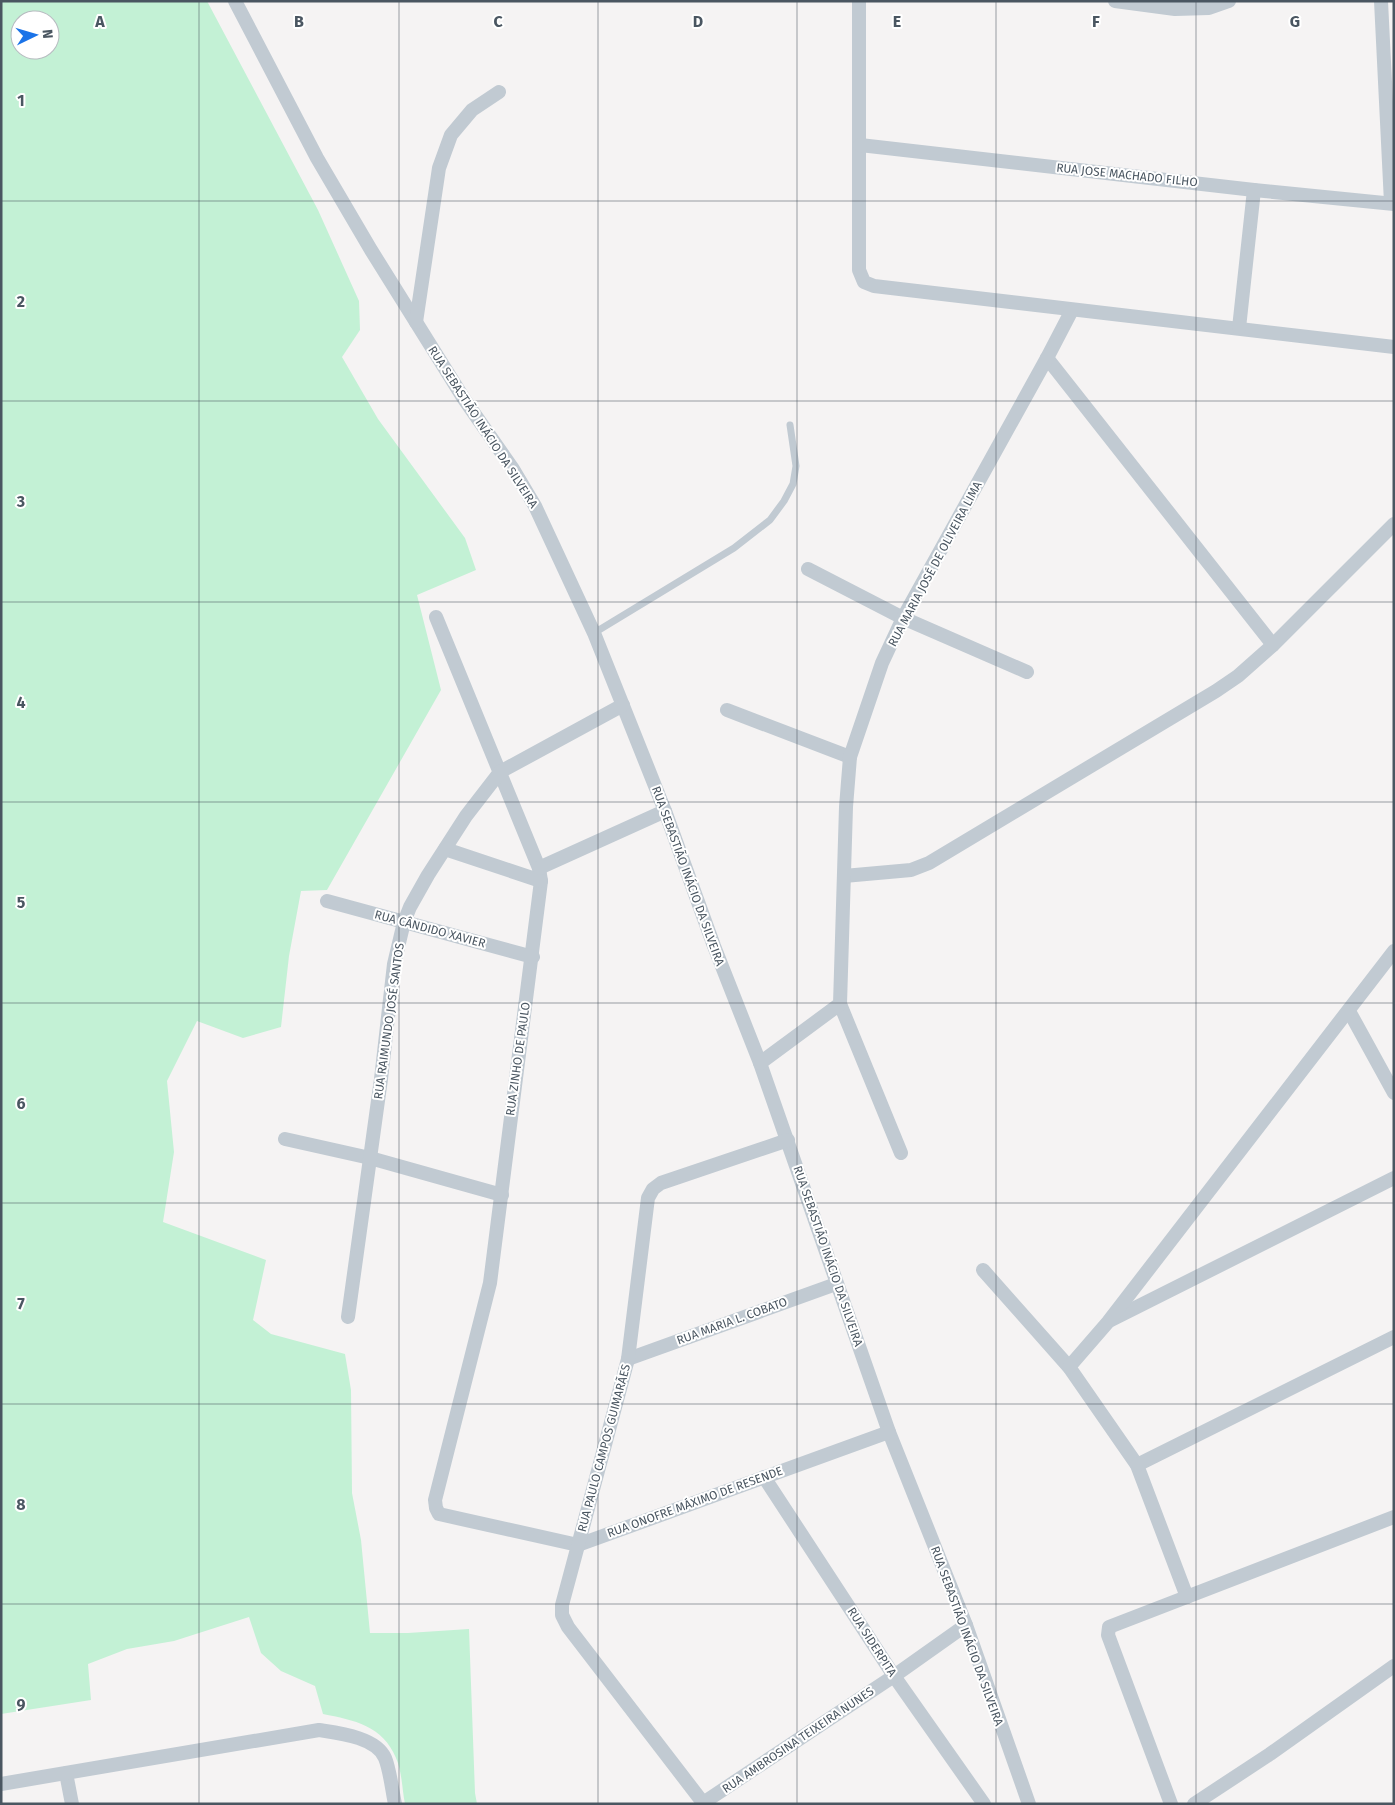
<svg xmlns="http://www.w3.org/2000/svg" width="1395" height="1805" viewBox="0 0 1395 1805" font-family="'Fira Sans',sans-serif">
<rect width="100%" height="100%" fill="#f5f3f3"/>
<path fill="#c3f1d5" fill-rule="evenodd" d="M1 1H207L318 210 359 301 360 330 342 357 378 419 465 538 476 570 417 595 441 690 327 890 301 891 289 956 281 1027 243 1038 197 1021 167 1081 174 1152 163 1222 266 1260 253 1320 271 1334 345 1354 351 1390 352 1493 361 1540 370 1633H408L469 1629 475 1793 477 1804H405C402 1789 402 1771 396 1758 383 1726 354 1720 323 1714L315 1686 281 1671 261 1653 249 1617 174 1641 127 1649 88 1664 91 1700 1 1714ZM20 20H50V50H20Z"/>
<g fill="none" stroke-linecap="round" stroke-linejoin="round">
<polyline stroke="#c1cad2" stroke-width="7" points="594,633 734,548 770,520 784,501 793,484 796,466 790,425"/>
<g stroke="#c1cad2" stroke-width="14">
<polyline points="235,1 317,158 371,250 464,399 513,469 535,506 594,633 665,811 714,946 760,1063 889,1432 966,1625 1029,1804"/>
<polyline points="859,1 859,270 864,282 874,286 1394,347"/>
<polyline points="1115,1 1175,9 1209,8 1229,1"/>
<polyline points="1381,1 1391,203"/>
<polyline points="860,145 1254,190 1394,204"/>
<polyline points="416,322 439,168 451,135 472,110 499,92"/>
<polyline points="1239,328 1254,190"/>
<polyline points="1047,358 1273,645"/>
<polyline points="808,569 903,618 1027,672"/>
<polyline points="436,617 539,868 541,881 490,1283 435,1500 436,1508 439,1514 578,1545 889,1432"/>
<polyline points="727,710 850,757"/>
<polyline points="445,849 541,881"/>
<polyline points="539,868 665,811"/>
<polyline points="844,876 911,870 929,863 1216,691 1238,676 1273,645 1394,524"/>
<polyline points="327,901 533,957"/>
<polyline points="840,1004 901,1153"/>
<polyline points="1349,1011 1394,1093"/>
<polyline points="760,1063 840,1004 846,807 850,757 882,663 903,618 1047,358 1072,310"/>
<polyline points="285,1139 370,1158 502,1195"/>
<polyline points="983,1270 1069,1367 1137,1465 1187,1597"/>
<polyline points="348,1317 381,1079 394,964 404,922 410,907 428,875 466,816 500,772 623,705"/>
<polyline points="1111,1320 1394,1178"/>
<polyline points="628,1359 836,1284"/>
<polyline points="1069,1367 1108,1322 1394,951"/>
<polyline points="1137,1465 1394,1337"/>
<polyline points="764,1477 894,1676 984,1804"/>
<polyline points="66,1773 72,1804"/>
<path d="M1 1784 319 1730C338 1733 376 1737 385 1758 390 1770 392 1790 395 1804"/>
<polyline points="703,1803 894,1676 966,1625"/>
<polyline points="704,1804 568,1627 562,1615 562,1605 628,1359 648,1198 653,1189 661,1183 788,1140"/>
<polyline points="1171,1804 1108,1635 1109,1627 1394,1517"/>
<polyline points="1194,1804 1270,1754 1394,1666"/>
</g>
</g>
<path fill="none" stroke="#4a5661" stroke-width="1" stroke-opacity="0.55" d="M199 1V1804M399 1V1804M598 1V1804M797 1V1804M996 1V1804M1196 1V1804M1 201H1394M1 401H1394M1 602H1394M1 802H1394M1 1003H1394M1 1203H1394M1 1404H1394M1 1604H1394"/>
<g text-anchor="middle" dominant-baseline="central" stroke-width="4" stroke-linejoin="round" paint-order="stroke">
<g font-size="12" fill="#4a5661" stroke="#fff">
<text transform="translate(1127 175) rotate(6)">RUA JOSE MACHADO FILHO</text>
<text transform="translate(483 427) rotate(57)">RUA SEBASTIÃO INÁCIO DA SILVEIRA</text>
<text transform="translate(935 564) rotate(-62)">RUA MARIA JOSÉ DE OLIVEIRA LIMA</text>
<text transform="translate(688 876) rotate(70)">RUA SEBASTIÃO INÁCIO DA SILVEIRA</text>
<text transform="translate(430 929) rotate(15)">RUA CÂNDIDO XAVIER</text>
<text transform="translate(389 1021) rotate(-82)">RUA RAIMUNDO JOSÉ SANTOS</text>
<text transform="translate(518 1059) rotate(-82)">RUA ZINHO DE PAULO</text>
<text transform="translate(828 1256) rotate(71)">RUA SEBASTIÃO INÁCIO DA SILVEIRA</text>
<text transform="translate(732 1321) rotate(-20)">RUA MARIA L. COBATO</text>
<text transform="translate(604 1448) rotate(-75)">RUA PAULO CAMPOS GUIMARÃES</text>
<text transform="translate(695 1502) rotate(-20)">RUA ONOFRE MÁXIMO DE RESENDE</text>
<text transform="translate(967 1636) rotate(70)">RUA SEBASTIÃO INÁCIO DA SILVEIRA</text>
<text transform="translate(872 1642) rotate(57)">RUA SIDERPITA</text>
<text transform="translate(798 1740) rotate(-34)">RUA AMBROSINA TEIXEIRA NUNES</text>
</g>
</g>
<g font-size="16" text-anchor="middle" font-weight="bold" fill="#4a5661" stroke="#fff" stroke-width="4" stroke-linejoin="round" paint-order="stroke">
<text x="100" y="27">A</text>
<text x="299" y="27">B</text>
<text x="498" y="27">C</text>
<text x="698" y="27">D</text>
<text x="897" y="27">E</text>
<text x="1096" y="27">F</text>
<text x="1295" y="27">G</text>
<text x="21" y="106">1</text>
<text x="21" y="307">2</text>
<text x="21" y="507">3</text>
<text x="21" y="708">4</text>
<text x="21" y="908">5</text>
<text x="21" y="1109">6</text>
<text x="21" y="1309">7</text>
<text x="21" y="1510">8</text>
<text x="21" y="1710">9</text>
</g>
<rect width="1395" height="1805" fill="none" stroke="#4a5661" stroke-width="5"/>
<g transform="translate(35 35) rotate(85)"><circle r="24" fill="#ffffff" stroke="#b7bbc0"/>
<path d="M0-4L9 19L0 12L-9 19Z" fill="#1a73e8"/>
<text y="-8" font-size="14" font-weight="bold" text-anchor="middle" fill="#4a5661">N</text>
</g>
</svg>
